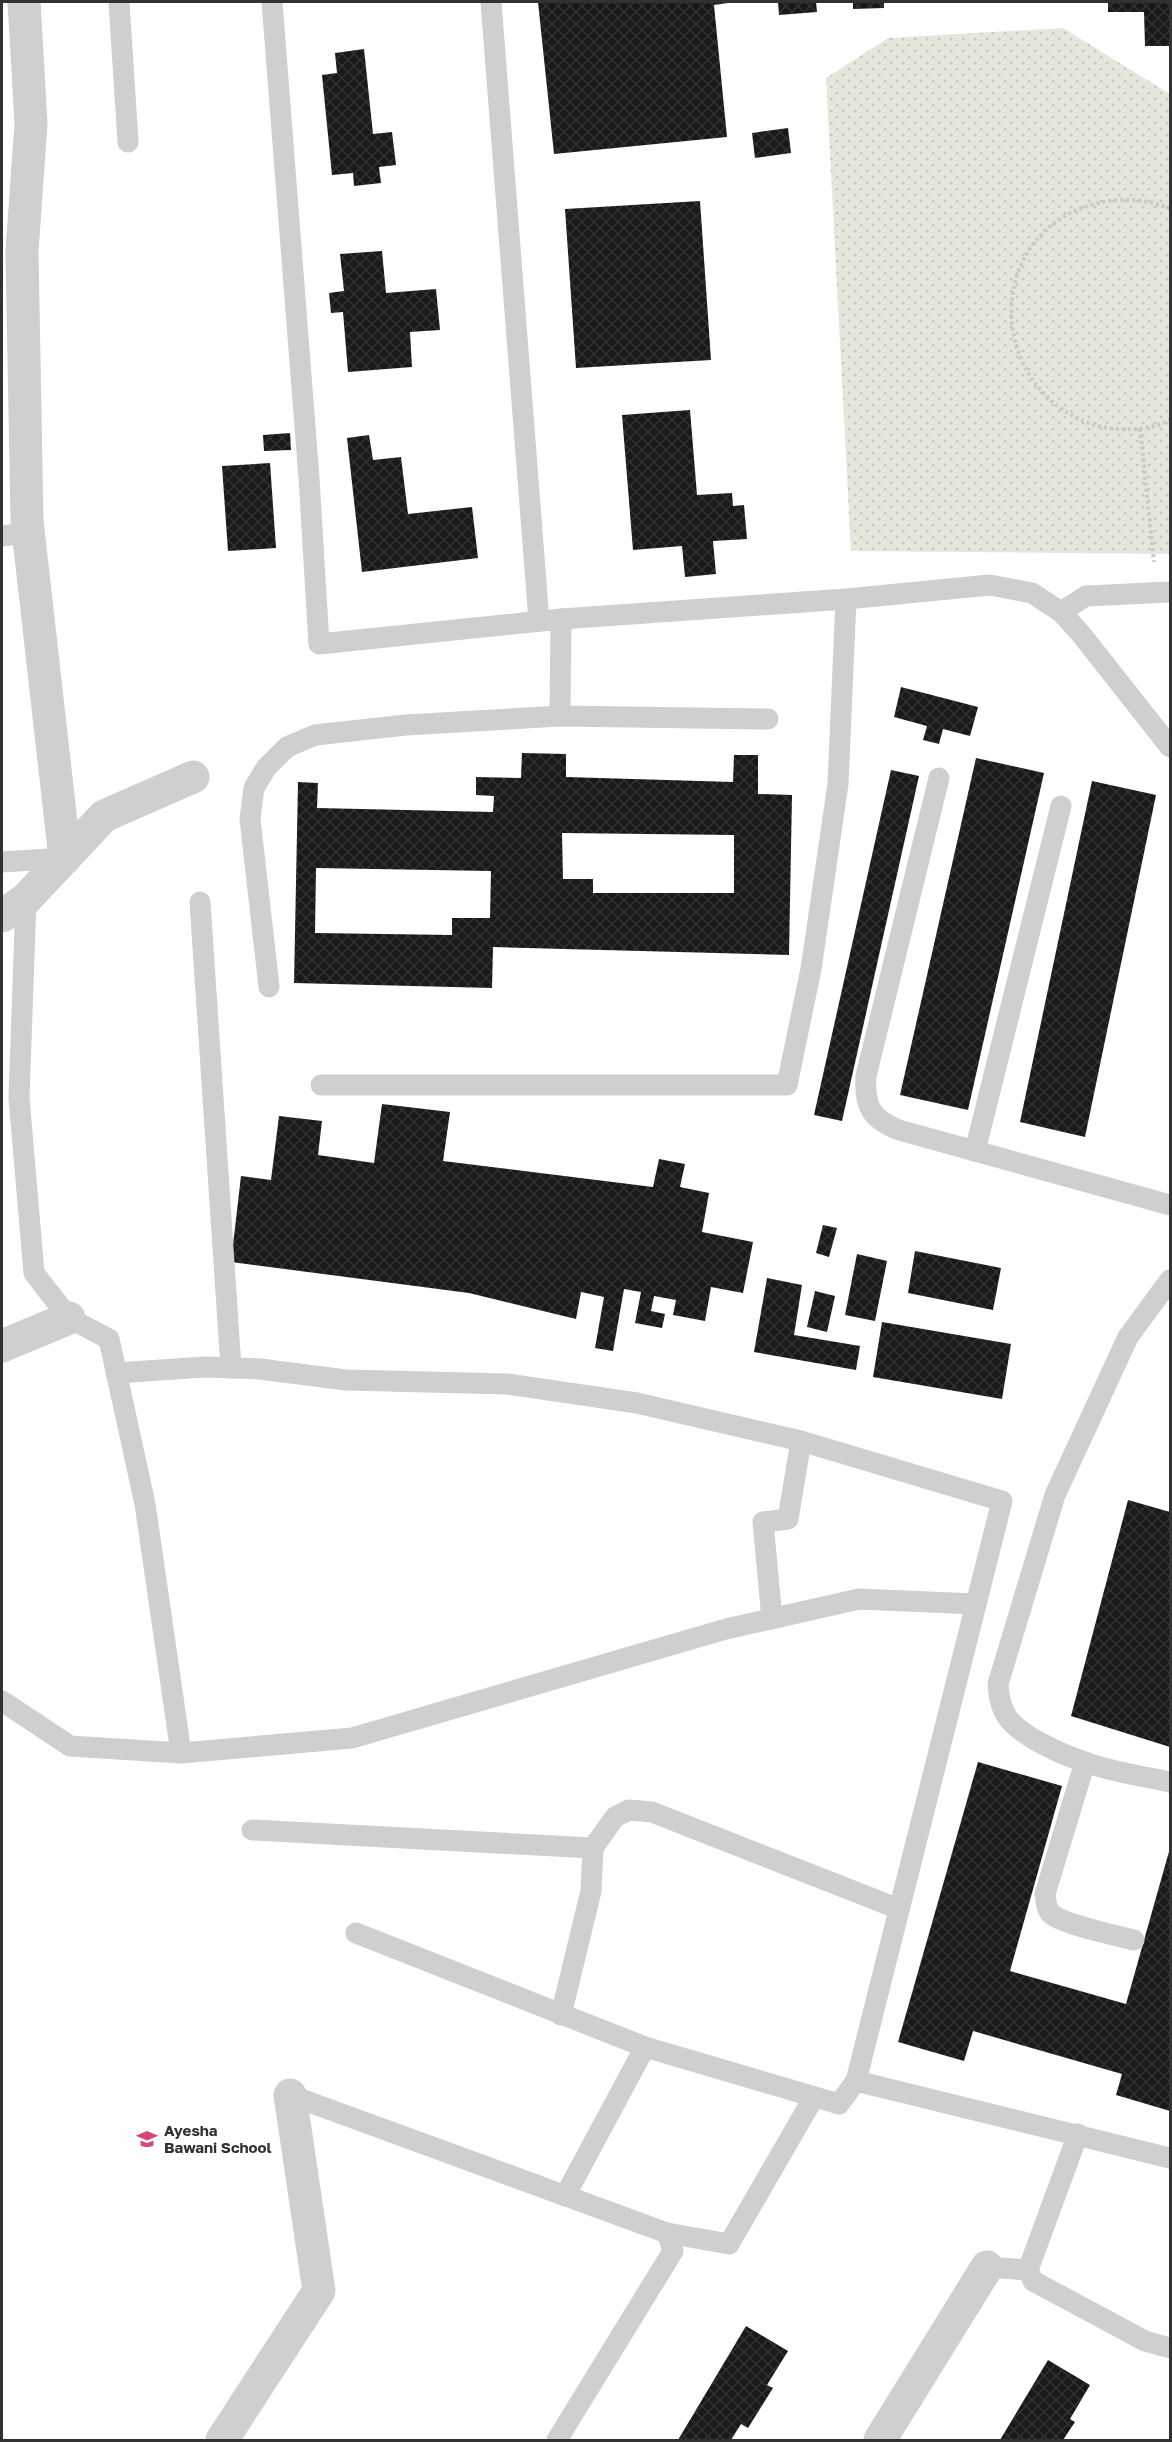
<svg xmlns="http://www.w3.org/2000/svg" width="1172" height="2442" viewBox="0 0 1172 2442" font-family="'Golos Text',sans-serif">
<defs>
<pattern id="park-dots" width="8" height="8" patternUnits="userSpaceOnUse" patternTransform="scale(1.5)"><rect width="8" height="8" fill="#e4e8dc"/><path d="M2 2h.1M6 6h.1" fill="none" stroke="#c4c7bd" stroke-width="1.8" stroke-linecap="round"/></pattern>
<pattern id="building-cross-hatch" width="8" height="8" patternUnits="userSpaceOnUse" patternTransform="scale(1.5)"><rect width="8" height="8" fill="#191919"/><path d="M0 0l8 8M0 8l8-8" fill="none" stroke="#323232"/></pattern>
</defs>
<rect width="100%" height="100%" fill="#fff"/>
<polygon fill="url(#park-dots)" points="1063,28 1170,94 1170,554 851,551 826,78 888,38"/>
<g fill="url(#building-cross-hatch)" fill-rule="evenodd">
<polygon points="538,2 735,2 714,5 727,137 554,154"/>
<polygon points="778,2 816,2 817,12 779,15"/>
<polygon points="853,2 884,2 884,8 853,9"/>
<polygon points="1108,2 1170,2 1170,46 1145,46 1144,12 1108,12"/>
<polygon points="364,49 373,134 392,132 396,165 379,167 381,183 354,186 353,173 332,175 322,75 337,73 335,53"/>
<polygon points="788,128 791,153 755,158 752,133"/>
<polygon points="700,201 711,360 576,368 565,209"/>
<polygon points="382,251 386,293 436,289 440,330 410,332 412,367 348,372 343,312 331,313 329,293 344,291 340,254"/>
<polygon points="690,410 697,495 732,493 733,506 744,505 747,539 713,541 716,574 685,577 682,546 633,550 622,415"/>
<polygon points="290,433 291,450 264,451 263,435"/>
<polygon points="369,435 373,460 401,457 408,514 472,507 478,558 362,572 347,438"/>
<polygon points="270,463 276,548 228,551 222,466"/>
<polygon points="901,687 978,707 970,736 943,729 939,744 923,740 927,726 894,717"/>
<path d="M522 753 566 754V777L733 782 734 755H758V794L792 795 789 955 493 947 492 988 294 983 298 782 318 783 317 808 493 812 494 796 476 795V777L521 778ZM562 833 734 835V893H593V879H563ZM316 868 491 871 490 918H452V935L315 933Z"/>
<polygon points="976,758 1044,773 968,1110 900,1095"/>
<polygon points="891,770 919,776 842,1121 814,1115"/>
<polygon points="1092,781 1156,795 1085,1137 1020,1122"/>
<polygon points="382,1104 450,1112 443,1161 653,1187 659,1159 685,1164 680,1187 709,1193 702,1232 753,1242 743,1293 711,1287 705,1321 673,1315 676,1300 654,1296 651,1311 665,1314 662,1328 635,1323 641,1292 624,1289 613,1351 595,1348 604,1297 581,1292 576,1319 469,1293 231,1262 241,1176 271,1180 279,1116 322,1121 318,1155 374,1163"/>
<polygon points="823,1225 837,1228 829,1257 816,1253"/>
<polygon points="915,1251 1001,1268 993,1310 908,1293"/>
<polygon points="857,1254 887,1261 875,1321 845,1315"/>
<polygon points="767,1278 802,1285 794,1335 860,1346 856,1370 754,1352"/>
<polygon points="815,1291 835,1296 827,1332 807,1327"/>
<polygon points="882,1322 1011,1344 1002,1399 873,1377"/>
<polygon points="1128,1500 1170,1512 1170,1747 1071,1716"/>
<polygon points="978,1762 1062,1786 1010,1971 1126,2004 1170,1848 1170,2111 1116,2095 1122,2074 973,2031 964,2061 898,2042"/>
<polygon points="746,2326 788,2351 767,2385 773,2388 748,2428 741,2424 731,2440 678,2440"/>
<polygon points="1048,2360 1090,2385 1070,2419 1075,2422 1063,2440 1000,2440"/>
</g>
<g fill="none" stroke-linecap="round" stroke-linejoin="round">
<g stroke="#c9c9c9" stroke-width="4" stroke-dasharray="3 3" stroke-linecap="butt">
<path d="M1170 209C1148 199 1123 197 1099 203 989 227 982 374 1081 420 1107 432 1145 433 1170 420"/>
<polyline points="1140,429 1154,562"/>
</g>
<g stroke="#cfcfcf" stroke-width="21">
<polyline points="119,2 128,142"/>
<polyline points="272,2 309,478 319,644 561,619 846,599 990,585 1032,593 1061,612 1081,634 1170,747"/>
<polyline points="491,2 539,621"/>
<polyline points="2,536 28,533"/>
<polyline points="1061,612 1086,596 1170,592"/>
<polyline points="560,716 561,619"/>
<path d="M939 778 866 1076C864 1106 871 1119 899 1130L1170 1205"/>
<polyline points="2,862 65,858"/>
<polyline points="26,899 19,1098 34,1273 69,1318 109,1339 145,1504 181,1753"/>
<polyline points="200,902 231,1368"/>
<polyline points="269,987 250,819 254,788 266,768 287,747 315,735 406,725 560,716 768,719"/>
<polyline points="321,1085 787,1085 811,969 838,784 846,599"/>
<polyline points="975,1151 1061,806"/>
<path d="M1170 1280 1128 1337 1055 1495 998 1684C999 1695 1000 1705 1006 1715 1017 1735 1063 1755 1085 1762 1112 1772 1142 1776 1170 1782"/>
<polyline points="116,1373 205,1367 260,1369 346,1380 507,1384 637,1403 801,1441 1002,1501 856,2081 1170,2158"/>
<polyline points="772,1619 763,1522 788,1519 801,1441"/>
<polyline points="2,1701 70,1746 181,1753 352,1738 726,1629 859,1599 976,1604"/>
<path d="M1085 1762 1045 1894C1046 1900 1046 1908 1050 1913 1063 1925 1115 1935 1134 1940"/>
<polyline points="252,1830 593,1848"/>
<polyline points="356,1933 645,2047 839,2104 856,2081"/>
<polyline points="561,2015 591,1891 593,1848 615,1817 629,1810 652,1812 899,1909"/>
<polyline points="290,2095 667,2233 673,2251 557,2440"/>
<polyline points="565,2196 645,2047"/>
<polyline points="667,2233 729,2244 814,2097"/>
<polyline points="987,2267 1028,2270 1078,2134"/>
<polyline points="1028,2270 1033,2281 1145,2341 1170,2348"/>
</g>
<g stroke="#cfcfcf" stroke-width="33">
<polyline points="24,2 31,123 22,251 27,521 65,858"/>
<polyline points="2,916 26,899 104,816 193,777"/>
<polyline points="2,1346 69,1318"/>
<polyline points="222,2440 319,2291 290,2095"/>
<polyline points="880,2440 987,2267"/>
</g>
</g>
<defs>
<g id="school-bare" transform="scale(1.62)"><path d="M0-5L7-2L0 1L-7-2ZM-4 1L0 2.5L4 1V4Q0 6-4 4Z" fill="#d54871" stroke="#fff" stroke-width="2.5" paint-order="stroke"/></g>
</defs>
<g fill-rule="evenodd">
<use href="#school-bare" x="147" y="2139"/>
</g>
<g text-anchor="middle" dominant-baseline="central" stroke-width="6" stroke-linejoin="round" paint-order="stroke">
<g font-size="15" font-weight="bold" fill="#323232" stroke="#fff" text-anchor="start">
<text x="164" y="2130">Ayesha<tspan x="164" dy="17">Bawani School</tspan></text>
</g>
</g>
<rect width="1172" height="2442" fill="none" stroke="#323232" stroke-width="6"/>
</svg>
